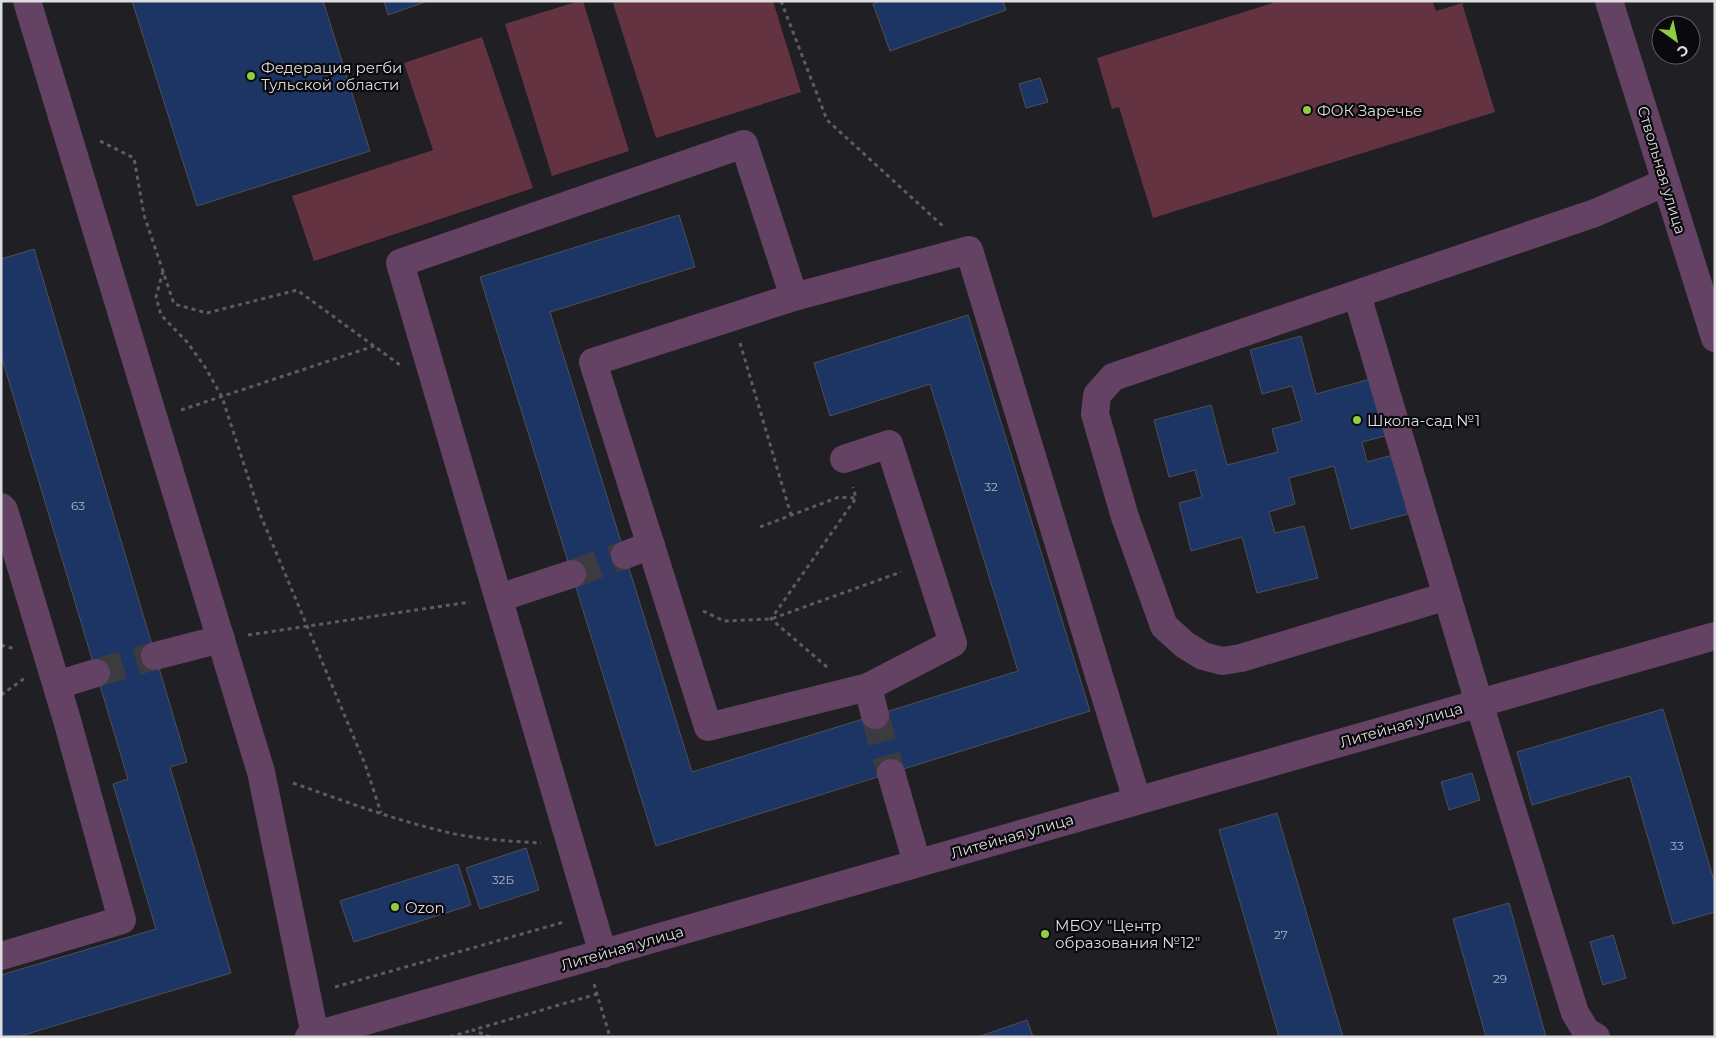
<svg xmlns="http://www.w3.org/2000/svg" width="1716" height="1038" viewBox="0 0 1716 1038" font-family="Montserrat,sans-serif">
<rect width="100%" height="100%" fill="#201f24"/>
<g fill="#633342">
<polygon points="579,1 583,1 629,151 552,176 505,24"/>
<polygon points="618,1 773,1 801,92 656,138 613,3"/>
<polygon points="1279,1 1432,1 1436,11 1462,3 1495,112 1153,218 1119,107 1112,109 1097,58"/>
<polygon points="482,37 533,188 314,261 292,196 433,150 404,63"/>
</g>
<g fill="#1c3565" stroke="#4d5056">
<polygon points="132,1 323,1 370,151 197,206"/>
<polygon points="384,1 428,1 388,15"/>
<polygon points="880,1 1003,1 1006,10 890,51 873,4"/>
<polygon points="1040,78 1048,102 1026,108 1019,84"/>
<polygon points="679,215 695,267 550,312 692,772 1018,671 930,384 830,416 814,363 968,315 1090,711 656,846 480,277"/>
<polygon points="34,249 187,762 170,767 231,973 17,1037 1,1037 1,975 156,929 113,784 128,779 1,355 1,259"/>
<polygon points="1301,336 1316,394 1374,378 1389,435 1362,442 1367,462 1393,455 1408,514 1351,529 1334,466 1289,478 1295,504 1269,512 1275,533 1304,526 1318,578 1257,593 1242,537 1191,551 1179,503 1202,497 1195,470 1169,477 1154,420 1211,405 1227,465 1278,452 1272,429 1302,421 1292,386 1262,394 1250,350"/>
<polygon points="1663,709 1715,884 1715,912 1673,924 1630,776 1532,805 1517,752"/>
<polygon points="1472,773 1480,800 1449,810 1441,782"/>
<polygon points="1277,813 1343,1037 1279,1037 1219,830"/>
<polygon points="526,848 539,890 480,909 466,868"/>
<polygon points="458,864 471,905 354,942 340,901"/>
<polygon points="1509,903 1546,1037 1486,1037 1453,919"/>
<polygon points="1613,935 1626,978 1603,985 1590,942"/>
<polygon points="1027,1020 1033,1037 978,1037"/>
</g>
<g fill="none" stroke-linecap="round" stroke-linejoin="round">
<g stroke="#3c3c40" stroke-width="28" stroke-dasharray="28 14" stroke-linecap="butt">
<polyline points="572,574 625,555"/>
<polyline points="96,673 155,656"/>
<polyline points="875,715 891,773"/>
</g>
<g stroke="#5d5c61" stroke-width="3" stroke-dasharray="4 4" stroke-linecap="butt">
<polyline points="781,1 827,120 945,228"/>
<polyline points="100,141 134,158 144,215 174,304 207,313 297,290 400,365"/>
<polyline points="163,271 156,297 161,315 187,342 205,367 222,397 260,514 365,764 381,813"/>
<polyline points="740,343 791,515"/>
<polyline points="181,410 374,346"/>
<polyline points="760,527 839,497 855,498"/>
<polyline points="703,611 724,621 771,619 901,572"/>
<polyline points="248,635 470,602"/>
<polyline points="1,645 15,649"/>
<polyline points="827,667 771,619 856,498 853,487"/>
<polyline points="1,695 25,678"/>
<path d="M293 783C341 800 389 818 438 830 471 839 507 841 541 843"/>
<polyline points="594,984 610,1037"/>
<polyline points="335,987 564,922"/>
<polyline points="450,1037 473,1030"/>
<polyline points="490,1037 473,1030 597,994"/>
</g>
<g stroke="#644263" stroke-width="28">
<polyline points="27,1 261,772 315,1035"/>
<polyline points="1609,1 1715,338"/>
<polyline points="1357,295 1479,703 1575,1013 1586,1031 1596,1037"/>
<polyline points="794,297 593,362 708,727 868,687"/>
<polyline points="844,459 889,444 953,643 868,687 875,715"/>
<polyline points="1,507 4,510 67,720 122,920 1,956"/>
<polyline points="625,555 651,545"/>
<polyline points="1447,596 1241,658 1222,661 1203,656 1185,645 1164,626 1125,517 1095,414 1097,395 1113,377 1595,213 1666,182"/>
<polyline points="499,598 572,574"/>
<polyline points="155,656 221,639"/>
<polyline points="57,685 96,673"/>
<polyline points="891,773 917,863"/>
<polyline points="603,954 400,263 744,144 794,297 969,250 1137,800"/>
<polyline points="309,1037 1715,636"/>
</g>
</g>
<g fill="#8fcd42" stroke="#0a090c" stroke-width="2">
<circle cx="251" cy="76" r="5"/>
<circle cx="1307" cy="110" r="5"/>
<circle cx="1357" cy="420" r="5"/>
<circle cx="395" cy="907" r="5"/>
<circle cx="1045" cy="934" r="5"/>
</g>
<g text-anchor="middle" dominant-baseline="central" stroke-width="4.5" stroke-linejoin="round" paint-order="stroke">
<g font-size="12" fill="#aeb3c2">
<text x="991" y="486">32</text>
<text x="78" y="505">63</text>
<text x="1677" y="845">33</text>
<text x="503" y="879">32Б</text>
<text x="1281" y="934">27</text>
<text x="1500" y="978">29</text>
</g>
<g font-size="15" fill="#dedde1" stroke="#0a090c" text-anchor="start">
<text x="261" y="67">Федерация регби<tspan x="261" dy="17">Тульской области</tspan></text>
<text x="1317" y="110">ФОК Заречье</text>
<text x="1367" y="420">Школа-сад №1</text>
<text x="405" y="907">Ozon</text>
<text x="1055" y="925">МБОУ "Центр<tspan x="1055" dy="17">образования №12"</tspan></text>
</g>
<g font-size="15" fill="#dedde1" stroke="#0a090c">
<text transform="translate(1662 170) rotate(73)">Ствольная улица</text>
<text transform="translate(1401 725) rotate(-16)">Литейная улица</text>
<text transform="translate(1012 836) rotate(-16)">Литейная улица</text>
<text transform="translate(622 948) rotate(-16)">Литейная улица</text>
</g>
</g>
<rect width="1716" height="1038" fill="none" stroke="#dedde1" stroke-width="5"/>
<g transform="translate(1676 40) rotate(147)"><circle r="24" fill="#0a090c" stroke="#5f5e61"/>
<path d="M0-4L9 19L0 12L-9 19Z" fill="#8fcd42"/>
<text y="-8" font-size="14" font-weight="bold" text-anchor="middle" fill="#dedde1">С</text>
</g>
</svg>
